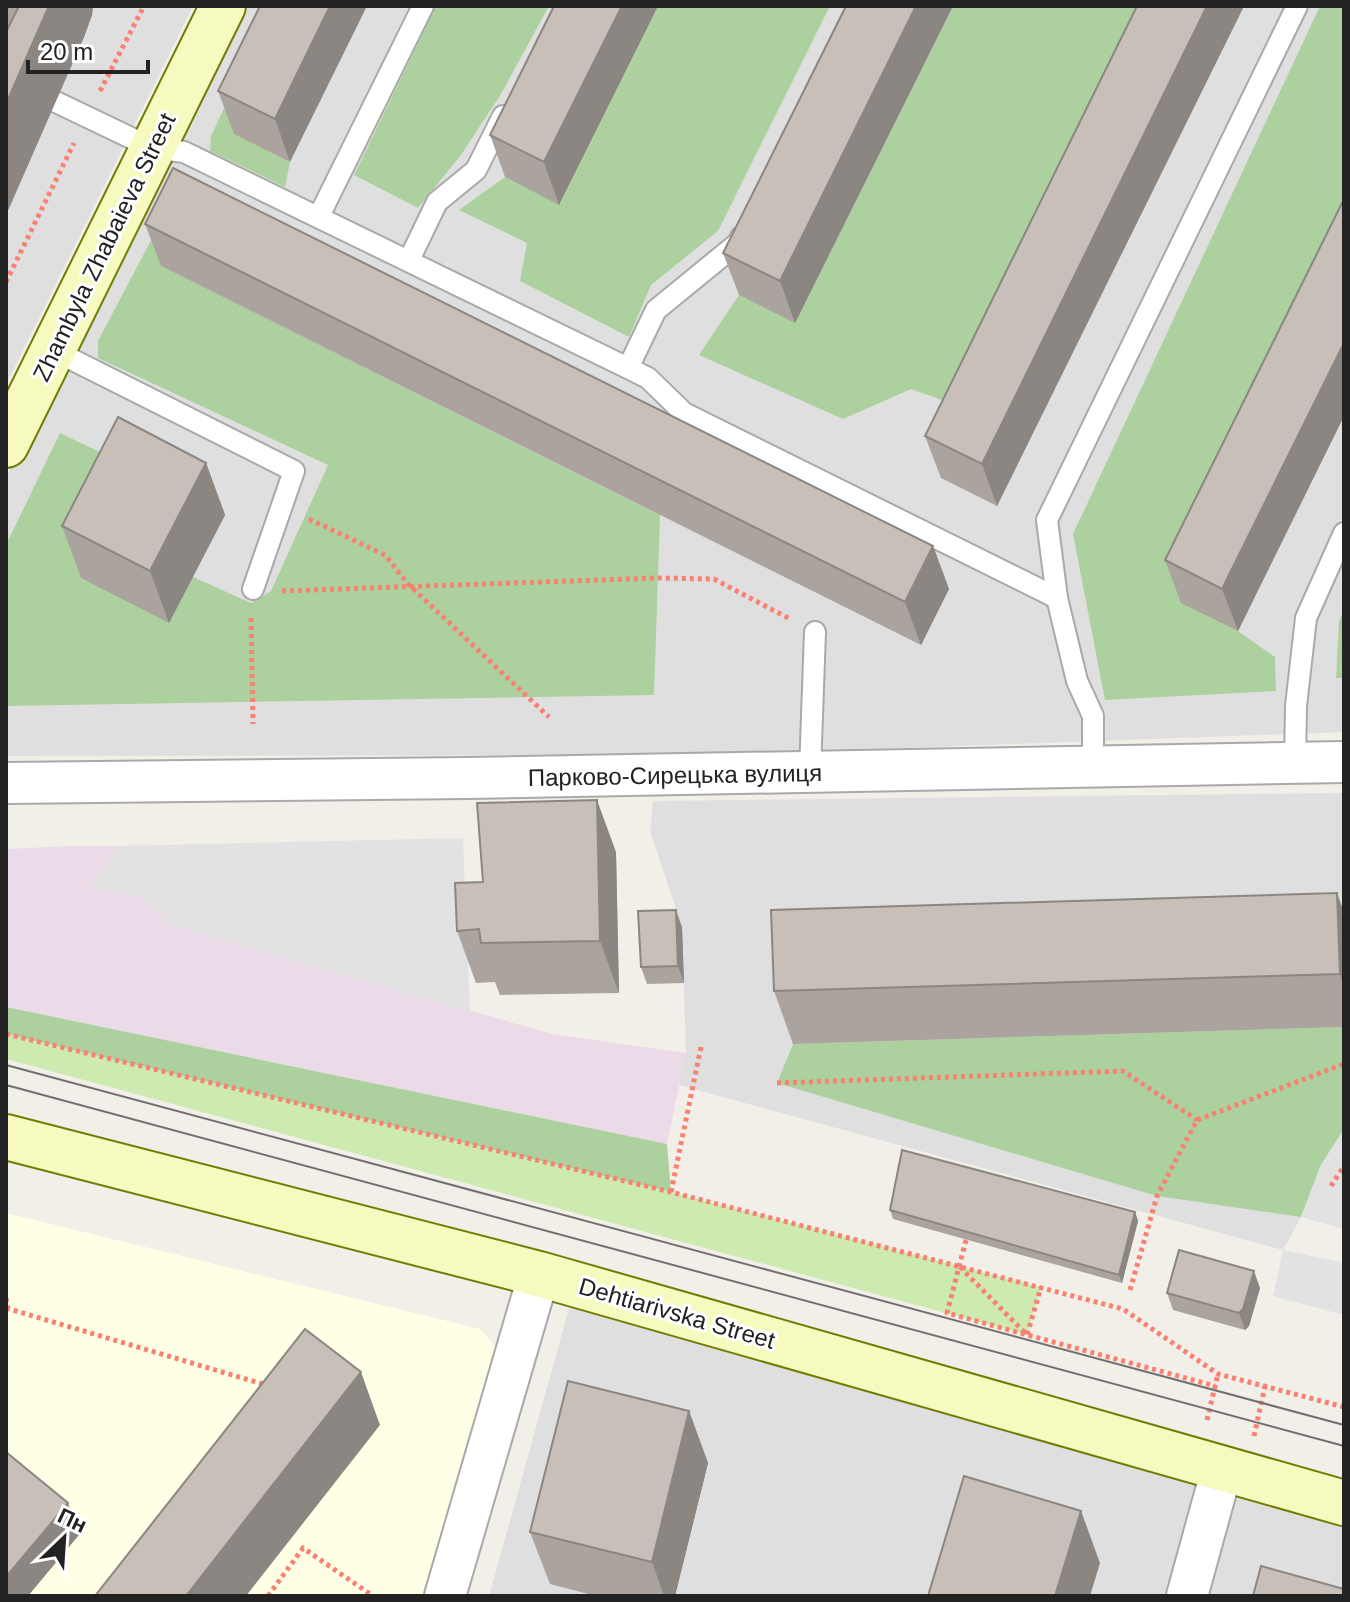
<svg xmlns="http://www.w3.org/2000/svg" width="1350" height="1602" viewBox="0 0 1350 1602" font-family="Helvetica,sans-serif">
<rect width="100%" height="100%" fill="#f2efe9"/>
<g fill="#e0dfdf">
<polygon points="6,6 193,6 6,385"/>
<polygon points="248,6 1344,6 1344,732 712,755 6,756 6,478 106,270"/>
<polygon points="1344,793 1344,1129 1321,1165 1301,1217 1283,1250 679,1085 686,1053 682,927 650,831 653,801"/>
<polygon points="570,1305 1344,1522 1344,1596 489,1596"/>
</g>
<polygon fill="#ebdbe8" points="72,846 119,846 91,887 143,898 172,925 552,1034 686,1053 667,1144 6,1007 6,849"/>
<polygon fill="#ffffe5" points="6,1213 480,1329 501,1353 433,1596 6,1596"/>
<polygon fill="#cdebb0" points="6,1034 671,1192 1041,1287 1027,1335 6,1059"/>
<g fill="#add19e">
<polygon points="272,6 234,133 290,162 285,187 210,151 211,136"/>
<polygon points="436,6 549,6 501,94 461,155 418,208 354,175"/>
<polygon points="658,6 830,6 718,231 651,285 629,337 520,281 527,243 459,210 505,177 560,204"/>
<polygon points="953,6 1173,6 973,411 911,389 843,419 699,355 739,295 795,322"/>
<polygon points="1320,6 1344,6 1344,273 1238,631 1275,657 1276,691 1105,700 1073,534"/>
<polygon points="168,208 161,266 660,515 654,695 6,706 6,545 60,433 137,470 193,577 251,603 271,591 328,465 98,358 98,341"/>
<polygon points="1344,609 1344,678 1336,678 1339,621"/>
<polygon points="6,1007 667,1144 671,1192 6,1034"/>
<polygon points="1344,1027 1344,1129 1321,1165 1301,1217 1157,1196 777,1083 793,1044"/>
</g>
<g fill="#e2e2e2">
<polygon points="463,838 470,1012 172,925 143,898 90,887 119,846"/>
<polygon points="1344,1129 1344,1229 1301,1217 1321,1165"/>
<polygon points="1283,1250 1344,1263 1344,1315 1273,1296"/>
</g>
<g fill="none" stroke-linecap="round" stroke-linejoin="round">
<g stroke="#a9a9a9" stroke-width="24">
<g id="lane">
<polyline points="56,102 152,148 184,152 628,368 648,378 684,413 1057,598"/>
<polyline points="319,216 423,6"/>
<polyline points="409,260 437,202 476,170 503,116"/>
<polyline points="53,350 294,471 253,589"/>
<polyline points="628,368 656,310 738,243 741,237"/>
<polyline points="1295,764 1296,706 1306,618 1344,533"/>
<polyline points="1093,767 1093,716 1077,681 1057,598 1047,520 1297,6"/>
<polyline points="810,772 815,632"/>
</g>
</g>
<g stroke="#a9a9a9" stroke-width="44">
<g id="street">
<polyline points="6,783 468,778 1344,762"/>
<polyline points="445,1596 539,1274"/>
<polyline points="1187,1596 1222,1469"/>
</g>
</g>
<g stroke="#707d05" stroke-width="48">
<g id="secondary">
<polyline points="6,445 223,6"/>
<polyline points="6,1137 539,1274 1344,1503"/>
</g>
</g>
<g stroke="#fa8072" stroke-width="5" stroke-dasharray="4 4" stroke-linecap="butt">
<polyline points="100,91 144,6"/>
<polyline points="6,282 74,143"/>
<polyline points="309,519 385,555 409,585 549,717"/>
<polyline points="282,591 657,578 714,579 790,619"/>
<polyline points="251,618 253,724"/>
<polyline points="6,1034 671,1192 1123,1309 1218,1374 1344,1407"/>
<polyline points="777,1083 1123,1071 1197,1120"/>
<polyline points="1331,1186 1344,1166"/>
<polyline points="671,1192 701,1047"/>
<polyline points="966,1240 947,1313 1215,1386"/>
<polyline points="960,1267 1027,1335 1041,1287"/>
<polyline points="1130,1290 1157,1196 1197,1120 1344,1064"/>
<polyline points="6,1298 8,1308"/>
<polyline points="6,1308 266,1385"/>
<polyline points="1207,1420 1218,1374"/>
<polyline points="1254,1436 1265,1386"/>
<polyline points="268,1596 303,1548 373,1596"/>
</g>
<use href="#lane" stroke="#fff" stroke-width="20"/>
<use href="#street" stroke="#fff" stroke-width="40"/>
<use href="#secondary" stroke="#f7fabf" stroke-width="44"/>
<g stroke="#707070" stroke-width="2">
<polyline points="6,1065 1344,1425"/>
<polyline points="6,1085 1344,1446"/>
</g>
</g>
<g fill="#aba49e">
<polygon points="6,6 93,6 92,15 84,37 6,215 6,32 8,28 6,27"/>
<polygon points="260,6 290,162 234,134 218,91"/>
<polygon points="554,6 658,6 559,205 505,177 490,135"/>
<polygon points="846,6 953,6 795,323 739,295 723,253"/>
<polygon points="1137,6 1244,6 997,506 941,478 925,436"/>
<polygon points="1344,199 1344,416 1238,631 1181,603 1165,560"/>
<polygon points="145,224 933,546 949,589 921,645 161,266"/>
<polygon points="206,463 225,515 169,623 81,578 62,526"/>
<polygon points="616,852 619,993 500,995 495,982 476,983 457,931 483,882"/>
<polygon points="1337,893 1344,913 1344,1027 793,1044 774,991"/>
<polygon points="682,927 684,983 647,984 641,967"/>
<polygon points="890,1210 1135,1212 1138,1221 1122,1283 893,1219"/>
<polygon points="1260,1288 1249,1326 1245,1330 1173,1310 1167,1293"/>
<polygon points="689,1411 708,1463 675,1596 596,1596 550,1584 530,1532"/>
</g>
<g fill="#8b8681">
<polygon points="49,6 93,6 92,15 84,37 6,215 6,104"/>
<polygon points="330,6 367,6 290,162 275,119"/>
<polygon points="622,6 658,6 559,205 544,162"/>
<polygon points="916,6 953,6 795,323 780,281"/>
<polygon points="1207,6 1244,6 997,506 982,464"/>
<polygon points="1344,343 1344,416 1238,631 1222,589"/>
<polygon points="206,463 225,515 169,623 150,571"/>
<polygon points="933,546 949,589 921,645 905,602"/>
<polygon points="597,800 616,852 619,993 600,941"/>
<polygon points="1337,893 1344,913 1344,986 1340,974"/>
<polygon points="676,910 682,927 684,983 678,966"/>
<polygon points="1135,1212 1138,1221 1122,1283 1119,1275"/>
<polygon points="1254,1271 1260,1288 1249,1326 1245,1330 1239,1313"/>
<polygon points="361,1372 380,1425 246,1596 186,1596"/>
<polygon points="689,1411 708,1463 675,1596 664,1596 652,1562"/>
<polygon points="68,1503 79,1535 28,1596 6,1596 6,1577"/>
<polygon points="1081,1511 1100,1563 1090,1596 1055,1596"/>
</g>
<g fill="#c7bfb8" stroke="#8b8681" stroke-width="2">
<polygon points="19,6 49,6 6,104 6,32"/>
<polygon points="260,6 330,6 275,119 218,91"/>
<polygon points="554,6 622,6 544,162 490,135"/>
<polygon points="846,6 916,6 780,281 723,253"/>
<polygon points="1137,6 1207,6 982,464 925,436"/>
<polygon points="173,168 933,546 905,602 145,224"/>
<polygon points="1344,199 1344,343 1222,589 1165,560"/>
<polygon points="118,417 206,463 150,571 62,526"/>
<polygon points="597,800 600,941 481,943 479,929 457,931 455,883 483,882 477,803"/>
<polygon points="1337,893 1340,974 774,991 771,910"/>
<polygon points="676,910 678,966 641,967 638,911"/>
<polygon points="902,1150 1135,1212 1119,1275 890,1210"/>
<polygon points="1179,1250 1254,1271 1243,1309 1239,1313 1167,1293"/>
<polygon points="305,1329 361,1372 186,1596 95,1596"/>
<polygon points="568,1381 689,1411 652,1562 530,1532"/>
<polygon points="6,1452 68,1503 6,1577"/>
<polygon points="964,1476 1081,1511 1055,1596 928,1596"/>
<polygon points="1261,1566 1344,1589 1344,1596 1253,1596"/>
</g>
<g text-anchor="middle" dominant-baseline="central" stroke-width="6" stroke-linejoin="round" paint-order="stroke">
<g font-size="24" fill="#222" stroke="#fff">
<text transform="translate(104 247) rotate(-64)">Zhambyla Zhabaieva Street</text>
<text transform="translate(675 775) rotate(-1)">Парково-Сирецька вулиця</text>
<text transform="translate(677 1313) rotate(16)">Dehtiarivska Street</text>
</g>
</g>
<rect width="1350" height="1602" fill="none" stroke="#222222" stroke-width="16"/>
<g transform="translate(64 1538) rotate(25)" stroke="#ffffff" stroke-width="6" paint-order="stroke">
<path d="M0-6L14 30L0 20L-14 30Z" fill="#222222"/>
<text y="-12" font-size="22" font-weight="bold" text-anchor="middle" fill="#222222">Пн</text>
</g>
<path d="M28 60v12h120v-12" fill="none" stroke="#222222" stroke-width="4"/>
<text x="40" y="60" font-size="24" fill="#222222" stroke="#ffffff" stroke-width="6" paint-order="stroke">20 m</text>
</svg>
